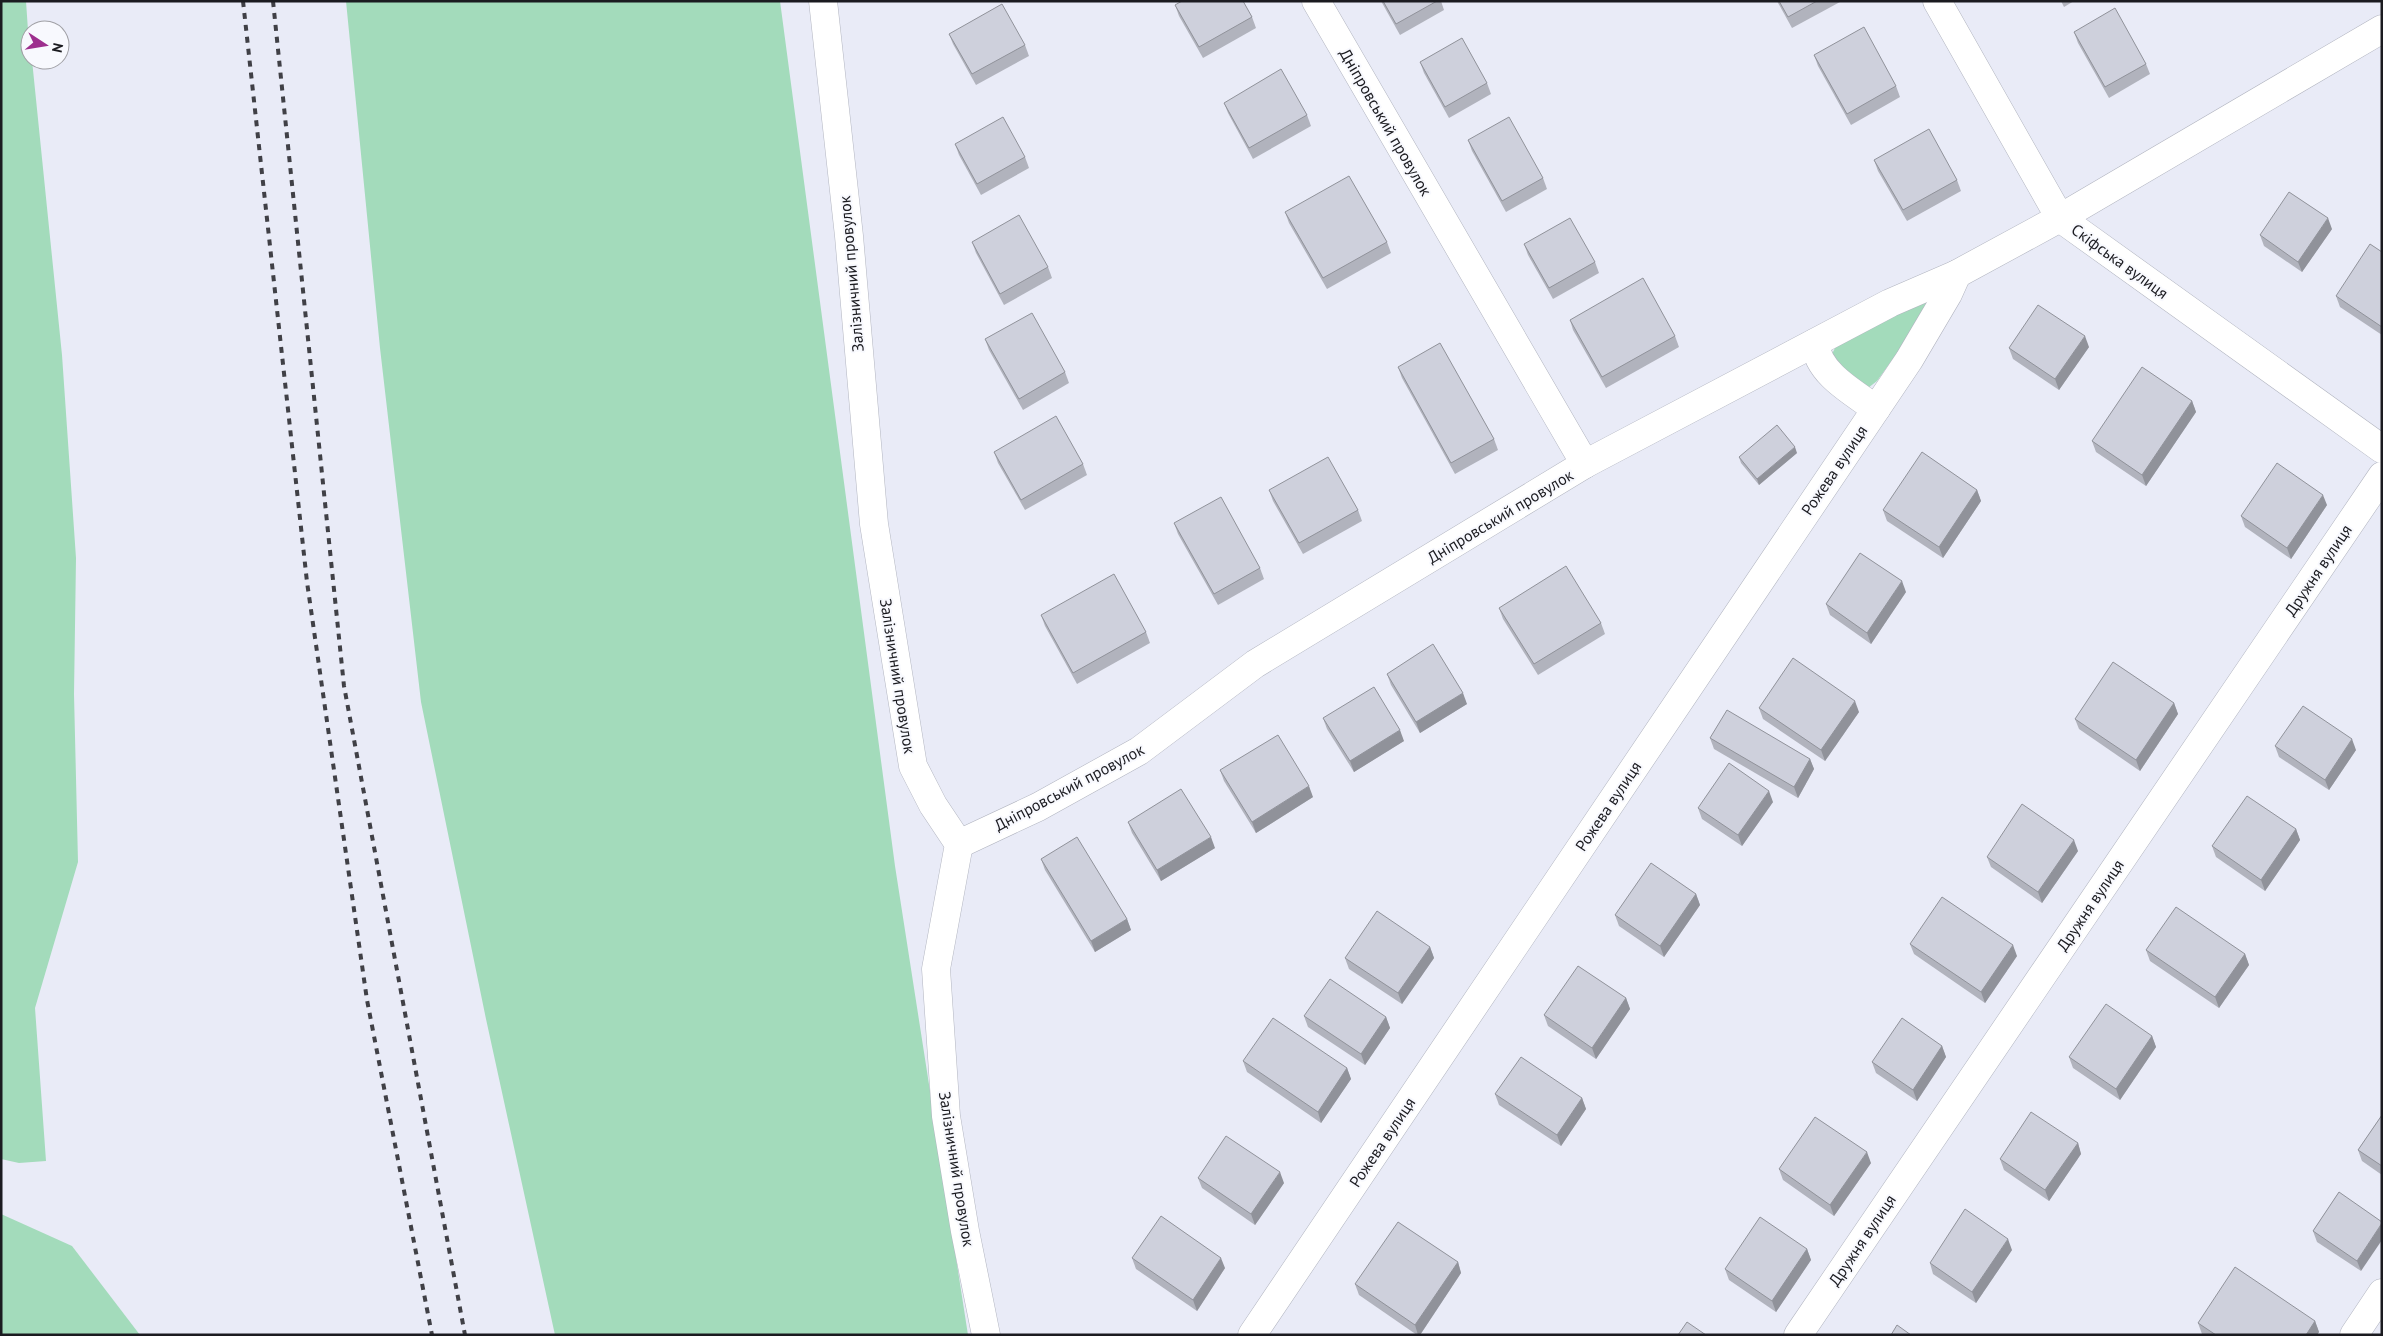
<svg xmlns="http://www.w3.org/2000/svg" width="2383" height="1336" viewBox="0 0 2383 1336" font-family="'PT Sans',sans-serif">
<rect width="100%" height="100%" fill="#e9ebf7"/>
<g fill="#a3dbbb">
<polygon points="1,1 26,1 30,60 32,60 62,355 76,558 74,694 78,862 35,1008 46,1161 19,1163 1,1159"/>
<polygon points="346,1 780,1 895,866 968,1335 555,1335 486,1019 421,702 380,348"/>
<polygon points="1925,301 1929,304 1928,310 1877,381 1868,388 1833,364 1832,354 1837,344"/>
<polygon points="1,1214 72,1246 140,1335 1,1335"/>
</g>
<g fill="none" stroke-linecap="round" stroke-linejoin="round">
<g stroke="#b2b5c0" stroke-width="29">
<g id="minor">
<polyline points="823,1 849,236 874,524 913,766 933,805 959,844 936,969 946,1116 965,1231 986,1335"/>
<polyline points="1937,1 2060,218 2382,449"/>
<path d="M1815 343C1818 374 1853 392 1876 409"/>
<polyline points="1585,464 1890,303 1957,274 2060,218 2382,29"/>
<polyline points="959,844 1038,807 1139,751 1255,664 1585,464 1316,1"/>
<polyline points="1252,1335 1909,360 1948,294 1957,274"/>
<polyline points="1798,1335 2382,476"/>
<polyline points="2354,1335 2382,1293"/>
</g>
</g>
<use href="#minor" stroke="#fff" stroke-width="28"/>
<g stroke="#404046" stroke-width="4" stroke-dasharray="6 6" stroke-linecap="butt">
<polyline points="243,1 307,582 367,1000 432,1335"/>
<polyline points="273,1 344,686 465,1335"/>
</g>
</g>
<g fill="#b1b3bd">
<polygon points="1381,1 1441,1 1444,10 1400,35"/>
<polygon points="1777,1 1840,1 1840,2 1792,28"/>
<polygon points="2061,1 2074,1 2064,7"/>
<polygon points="1175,5 1252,17 1256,28 1203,58 1179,16"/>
<polygon points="2074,32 2146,64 2150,74 2109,98 2078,43"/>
<polygon points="949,34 1025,45 1029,56 976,85 953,44"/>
<polygon points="1814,55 1896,86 1900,97 1851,125 1818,66"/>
<polygon points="1420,62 1487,83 1491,94 1449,118 1424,73"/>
<polygon points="1224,103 1307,115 1311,126 1253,159 1228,113"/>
<polygon points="1468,140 1543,178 1547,189 1506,212 1472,151"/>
<polygon points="955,144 1025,157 1029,168 981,195 959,155"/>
<polygon points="1874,160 1957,180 1961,191 1907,221 1878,171"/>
<polygon points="1285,212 1387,242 1391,253 1327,289 1289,223"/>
<polygon points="2332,229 2302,272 2264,246 2260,235"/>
<polygon points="972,242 1048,267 1052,278 1004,305 976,253"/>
<polygon points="1524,244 1595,262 1599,273 1553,299 1528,255"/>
<polygon points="2382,252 2382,335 2340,307 2336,296"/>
<polygon points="1570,320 1675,336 1679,347 1606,388 1573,330"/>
<polygon points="985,339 1065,372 1069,383 1023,410 989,350"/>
<polygon points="2089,347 2059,390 2013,359 2009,348"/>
<polygon points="1398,367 1494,439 1498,450 1455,474 1402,378"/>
<polygon points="2192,401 2196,412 2146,486 2096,452 2092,441"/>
<polygon points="994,452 1083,464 1087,475 1025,510 998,463"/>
<polygon points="1797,453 1759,485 1741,463 1739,457"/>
<polygon points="1269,490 1358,510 1362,521 1303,554 1273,501"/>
<polygon points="1977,490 1981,501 1943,558 1887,521 1883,510"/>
<polygon points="2327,505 2291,559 2245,527 2241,516"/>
<polygon points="1174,523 1260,568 1264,579 1218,605 1178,534"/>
<polygon points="1906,592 1871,644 1830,615 1826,604"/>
<polygon points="1499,608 1601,623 1605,634 1538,675 1503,619"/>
<polygon points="1041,615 1146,632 1150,643 1077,684 1045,626"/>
<polygon points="1387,674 1467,704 1420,733 1391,685"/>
<polygon points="2174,703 2178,714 2140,771 2079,729 2075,719"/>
<polygon points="1759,708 1859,712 1825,761 1763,719"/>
<polygon points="1323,718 1404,741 1354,772 1327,729"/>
<polygon points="1710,738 1810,759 1814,769 1798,798 1714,749"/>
<polygon points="2275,746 2356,750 2329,790 2279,757"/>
<polygon points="1220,770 1313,797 1256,833 1224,781"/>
<polygon points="1773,802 1742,846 1702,819 1698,808"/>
<polygon points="1128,822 1215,848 1161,881 1132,833"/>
<polygon points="2296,829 2300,840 2265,891 2216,857 2212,846"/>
<polygon points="2078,851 2042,903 1991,867 1987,857"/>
<polygon points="1041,859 1127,919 1131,930 1095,952 1045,870"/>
<polygon points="1696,894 1700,905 1664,957 1619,926 1615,915"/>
<polygon points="1910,944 2017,956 1985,1003 1914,954"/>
<polygon points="1430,947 1434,958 1402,1004 1349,969 1345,958"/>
<polygon points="2146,950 2245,954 2249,965 2219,1008 2150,961"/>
<polygon points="1626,998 1630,1009 1596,1059 1548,1026 1544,1015"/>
<polygon points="1304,1016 1386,1017 1390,1028 1365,1065 1308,1027"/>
<polygon points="2152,1036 2156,1047 2120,1100 2073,1068 2069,1057"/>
<polygon points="1942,1046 1946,1057 1917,1101 1876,1073 1872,1062"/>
<polygon points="1243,1061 1347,1068 1351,1079 1321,1123 1247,1072"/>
<polygon points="1495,1094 1582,1098 1586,1109 1561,1146 1499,1105"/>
<polygon points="2382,1115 2382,1175 2362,1161 2358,1150"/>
<polygon points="2078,1143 2081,1154 2049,1201 2004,1170 2000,1159"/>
<polygon points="1871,1163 1834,1216 1783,1180 1779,1169"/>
<polygon points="1198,1178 1284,1183 1255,1225 1202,1188"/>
<polygon points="2339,1192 2361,1271 2317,1242 2313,1231"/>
<polygon points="1807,1249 1811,1260 1776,1312 1729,1280 1725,1269"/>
<polygon points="2012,1250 1976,1303 1933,1274 1930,1263"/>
<polygon points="1132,1258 1225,1268 1197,1311 1136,1269"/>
<polygon points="1458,1262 1461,1273 1420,1335 1417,1335 1359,1295 1355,1284"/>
<polygon points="2315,1321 2319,1332 2317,1335 2204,1335 2202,1334 2198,1323"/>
</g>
<g fill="#90929a">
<polygon points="2328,218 2332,229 2302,272 2298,262"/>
<polygon points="2085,336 2089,347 2059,390 2055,379"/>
<polygon points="2192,401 2196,412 2146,486 2142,475"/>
<polygon points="1795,447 1797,453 1759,485 1757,479"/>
<polygon points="1977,490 1981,501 1943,558 1939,547"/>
<polygon points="2323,495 2327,505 2291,559 2287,548"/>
<polygon points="1902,581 1906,592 1871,644 1867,633"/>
<polygon points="1463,693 1467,704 1420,733 1416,722"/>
<polygon points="1855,701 1859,712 1825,761 1821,750"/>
<polygon points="2174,703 2178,714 2140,771 2136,760"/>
<polygon points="1400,730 1404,741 1354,772 1350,761"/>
<polygon points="2352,739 2356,750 2329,790 2325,780"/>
<polygon points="1810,759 1814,769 1798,798 1794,787"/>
<polygon points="1309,786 1313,797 1256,833 1252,822"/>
<polygon points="1769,791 1773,802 1742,846 1738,835"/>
<polygon points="2296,829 2300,840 2265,891 2261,880"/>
<polygon points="1211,837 1215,848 1161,881 1157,870"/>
<polygon points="2074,840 2078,851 2042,903 2038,892"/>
<polygon points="1696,894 1700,905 1664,957 1660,946"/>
<polygon points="1127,919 1131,930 1095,952 1091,941"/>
<polygon points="2013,945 2017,956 1985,1003 1981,992"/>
<polygon points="1430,947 1434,958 1402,1004 1398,993"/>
<polygon points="2245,954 2249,965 2219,1008 2215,997"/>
<polygon points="1626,998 1630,1009 1596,1059 1592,1048"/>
<polygon points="1386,1017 1390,1028 1365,1065 1361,1054"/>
<polygon points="2152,1036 2156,1047 2120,1100 2116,1089"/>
<polygon points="1942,1046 1946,1057 1917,1101 1913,1090"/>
<polygon points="1347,1068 1351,1079 1321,1123 1318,1112"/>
<polygon points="1582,1098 1586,1109 1561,1146 1557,1135"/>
<polygon points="2078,1143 2081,1154 2049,1201 2045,1190"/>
<polygon points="1867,1152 1871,1163 1834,1216 1830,1205"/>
<polygon points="1280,1172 1284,1183 1255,1225 1251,1214"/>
<polygon points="2382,1223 2382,1240 2361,1271 2357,1261"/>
<polygon points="2008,1239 2012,1250 1976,1303 1972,1292"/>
<polygon points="1807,1249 1811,1260 1776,1312 1772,1301"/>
<polygon points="1221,1258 1225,1268 1197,1311 1193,1300"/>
<polygon points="1458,1262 1461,1273 1420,1335 1418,1335 1415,1325"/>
<polygon points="2315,1321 2319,1332 2317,1335 2306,1335"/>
</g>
<g fill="#ced0dc" stroke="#90929a">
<polygon points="1182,1 1243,1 1252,17 1199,47 1175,5"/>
<polygon points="1383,1 1437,1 1396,24"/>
<polygon points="1779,1 1817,1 1788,17"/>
<polygon points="1002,4 1025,45 972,74 949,34"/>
<polygon points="2115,8 2146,64 2105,87 2074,32"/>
<polygon points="1864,27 1896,86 1847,114 1814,55"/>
<polygon points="1462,38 1487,83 1445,107 1420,62"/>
<polygon points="1281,69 1307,115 1249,148 1224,103"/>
<polygon points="1003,117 1025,157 977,184 955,144"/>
<polygon points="1509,117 1543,178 1502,201 1468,140"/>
<polygon points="1929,129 1957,180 1903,210 1874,160"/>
<polygon points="1349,176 1387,242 1323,278 1285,212"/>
<polygon points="2289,192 2328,218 2298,262 2260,235"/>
<polygon points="1019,215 1048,267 1000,294 972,242"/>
<polygon points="1570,218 1595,262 1549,288 1524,244"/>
<polygon points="2370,244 2382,252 2382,327 2336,296"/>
<polygon points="1643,278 1675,336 1602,377 1570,320"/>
<polygon points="2038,305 2085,336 2055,379 2009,348"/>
<polygon points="1032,313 1065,372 1019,399 985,339"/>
<polygon points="1440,343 1494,439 1451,463 1398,367"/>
<polygon points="2142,367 2192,401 2142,475 2092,441"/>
<polygon points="1056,416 1083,464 1021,500 994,452"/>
<polygon points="1777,425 1795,447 1757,479 1739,457"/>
<polygon points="1922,452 1977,490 1939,547 1883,510"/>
<polygon points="1328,457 1358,510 1299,543 1269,490"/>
<polygon points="2277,463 2323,495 2287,548 2241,516"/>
<polygon points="1221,497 1260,568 1214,594 1174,523"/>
<polygon points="1860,553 1902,581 1867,633 1826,604"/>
<polygon points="1566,566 1601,623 1534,664 1499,608"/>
<polygon points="1114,574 1146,632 1073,673 1041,615"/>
<polygon points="1433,644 1463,693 1416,722 1387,674"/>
<polygon points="1793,658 1855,701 1821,750 1759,708"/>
<polygon points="2113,662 2174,703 2136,760 2075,719"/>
<polygon points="1374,687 1400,730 1350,761 1323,718"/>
<polygon points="2303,706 2352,739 2325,780 2275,746"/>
<polygon points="1727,710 1810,759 1794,787 1710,738"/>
<polygon points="1278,735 1309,786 1252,822 1220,770"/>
<polygon points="1729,763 1769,791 1738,835 1698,808"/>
<polygon points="1181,789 1211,837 1157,870 1128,822"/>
<polygon points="2247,796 2296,829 2261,880 2212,846"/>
<polygon points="2022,804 2074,840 2038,892 1987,857"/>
<polygon points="1077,837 1127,919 1091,941 1041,859"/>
<polygon points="1651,863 1696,894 1660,946 1615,915"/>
<polygon points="1942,897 2013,945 1981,992 1910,944"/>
<polygon points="2176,907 2245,954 2215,997 2146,950"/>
<polygon points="1377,911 1430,947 1398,993 1345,958"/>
<polygon points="1578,966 1626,998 1592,1048 1544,1015"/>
<polygon points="1330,979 1386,1017 1361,1054 1304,1016"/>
<polygon points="2106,1004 2152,1036 2116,1089 2069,1057"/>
<polygon points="1273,1018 1347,1068 1318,1112 1243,1061"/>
<polygon points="1902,1018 1942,1046 1913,1090 1872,1062"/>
<polygon points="1521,1057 1582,1098 1557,1135 1495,1094"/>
<polygon points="2031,1112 2078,1143 2045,1190 2000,1159"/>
<polygon points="2382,1115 2382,1166 2358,1150"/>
<polygon points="1815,1117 1867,1152 1830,1205 1779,1169"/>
<polygon points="1226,1136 1280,1172 1251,1214 1198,1178"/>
<polygon points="2339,1192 2382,1222 2382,1223 2357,1261 2313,1231"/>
<polygon points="1965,1209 2008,1239 1972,1292 1930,1263"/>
<polygon points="1161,1216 1221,1258 1193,1300 1132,1258"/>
<polygon points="1760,1217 1807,1249 1772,1301 1725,1269"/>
<polygon points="1398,1222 1458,1262 1415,1325 1355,1284"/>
<polygon points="2235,1267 2315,1321 2306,1335 2216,1335 2198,1323"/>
<polygon points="1687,1322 1706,1335 1678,1335"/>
<polygon points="1897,1325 1911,1335 1891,1335"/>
</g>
<g text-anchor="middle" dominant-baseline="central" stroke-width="4" stroke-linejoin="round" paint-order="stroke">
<g font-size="16" fill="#1b1b20" stroke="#f8f9fe">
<text transform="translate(1386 122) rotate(60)">Дніпровський провулок</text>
<text transform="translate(2120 261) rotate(36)">Скіфська вулиця</text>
<text transform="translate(851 274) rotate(-95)">Залізничний провулок</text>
<text transform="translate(1834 470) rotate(-56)">Рожева вулиця</text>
<text transform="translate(1500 516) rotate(-31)">Дніпровський провулок</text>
<text transform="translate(2318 570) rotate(-56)">Дружня вулиця</text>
<text transform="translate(898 676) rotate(81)">Залізничний провулок</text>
<text transform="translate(1069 787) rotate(-28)">Дніпровський провулок</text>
<text transform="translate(1608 806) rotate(-56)">Рожева вулиця</text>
<text transform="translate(2090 905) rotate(-56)">Дружня вулиця</text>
<text transform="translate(1382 1142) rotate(-56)">Рожева вулиця</text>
<text transform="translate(957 1169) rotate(81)">Залізничний провулок</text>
<text transform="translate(1862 1240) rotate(-56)">Дружня вулиця</text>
</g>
</g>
<rect width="2383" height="1336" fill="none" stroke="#1b1b20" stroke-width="5"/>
<g transform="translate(45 45) rotate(102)"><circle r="24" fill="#f8f9fe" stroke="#a0a0a5"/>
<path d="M0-4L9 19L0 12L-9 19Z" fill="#9d2f8e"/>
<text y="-8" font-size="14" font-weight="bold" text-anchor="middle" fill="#1b1b20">N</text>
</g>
</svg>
